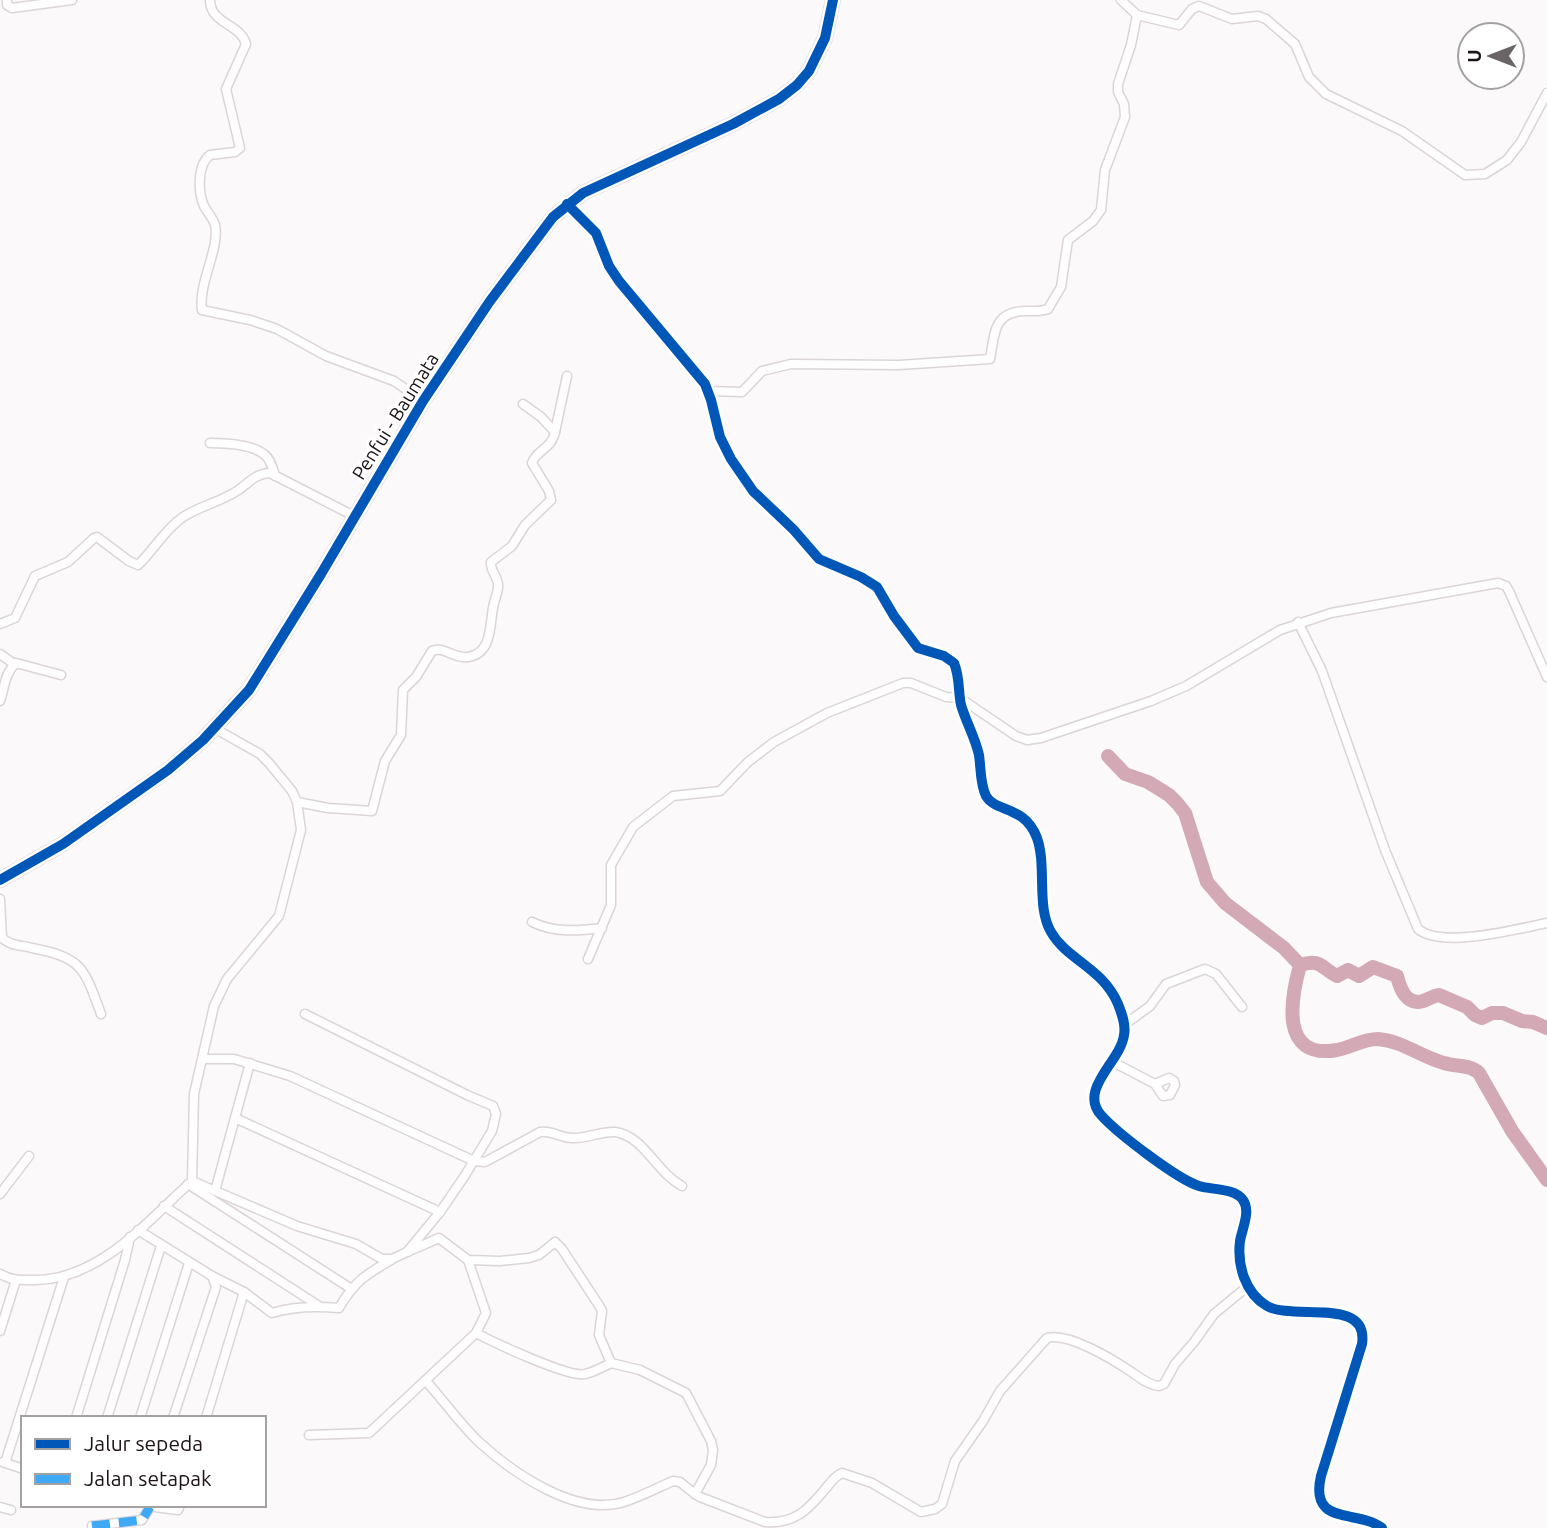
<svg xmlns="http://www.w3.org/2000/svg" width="1547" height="1528" viewBox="0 0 1547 1528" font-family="Ubuntu,sans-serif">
<rect width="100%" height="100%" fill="#fcf9fa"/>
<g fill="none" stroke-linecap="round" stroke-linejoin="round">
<g stroke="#d3a9b5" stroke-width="14">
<path d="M1108 756 1125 774 1148 782 1169 795 1177 803 1185 813 1207 882 1225 903 1284 948 1300 965C1291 998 1279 1060 1337 1050 1352 1047 1363 1039 1378 1039 1403 1041 1421 1057 1444 1063 1456 1067 1470 1064 1479 1073L1512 1131 1547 1180"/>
<path d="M1300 965C1321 958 1321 968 1337 976L1348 970 1359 976 1373 967 1397 976C1400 988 1406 1006 1423 1001 1429 999 1432 996 1439 995L1467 1007 1475 1015 1482 1018 1492 1013H1503L1522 1021 1533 1022 1547 1028"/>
</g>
<g stroke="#dbd5d7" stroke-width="11">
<g id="street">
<polyline points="7,0 7,5 12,8 72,0"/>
<path d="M210 0C210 24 241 24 246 44L226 89 240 148 235 152 210 155C197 165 198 192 204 206 207 212 213 218 215 225 220 249 198 283 202 310L250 320 277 329 326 356 394 381 423 401"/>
<polyline points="1137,15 1179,25 1192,9 1199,6 1232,19 1258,16 1266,19 1295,44 1309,77 1326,94 1402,131 1465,175 1485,174 1507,160 1521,142 1547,93"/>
<path d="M567 204 596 233 609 266 619 281 705 384 711 400 720 437 731 459 753 491 793 529 819 559 861 577 877 587 894 616 918 648 944 656 954 663C960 677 958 691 961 705 966 722 975 737 979 755 981 768 980 784 986 796 996 813 1025 805 1037 838 1047 866 1036 907 1051 932 1067 960 1103 968 1118 1004 1122 1014 1126 1025 1124 1035 1121 1061 1078 1089 1101 1115 1117 1133 1177 1179 1199 1186 1212 1190 1235 1188 1243 1200 1251 1211 1242 1229 1240 1241 1237 1265 1245 1293 1267 1306 1293 1321 1369 1296 1362 1344L1321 1476C1309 1527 1358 1509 1382 1528"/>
<path d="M708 391 742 392 762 371 791 364 899 365 990 359C995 333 993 312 1025 311 1033 311 1040 312 1048 309L1061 287 1068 240 1093 221 1101 210 1105 170 1125 117 1124 104 1118 92V84L1131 45 1137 15 1121 0"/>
<polyline points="555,432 567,376"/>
<path d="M210 443C226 443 252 444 265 455 271 460 273 469 275 476"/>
<path d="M1298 622 1322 671 1385 850 1418 929C1442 949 1517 929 1547 923"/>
<path d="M0 624 15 618 35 576 68 562 94 538 97 537 129 561 138 565C154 550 164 530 183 517 200 506 220 502 237 491 249 483 254 474 270 473L354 516"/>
<polyline points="0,654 14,664"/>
<path d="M0 701C5 687 4 674 16 663L61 675"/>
<path d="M297 802 328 808 372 811 385 761 401 735 403 690 416 677 432 651C445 646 453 659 468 657 494 653 489 622 494 603 495 598 498 593 498 587 499 577 490 572 491 562L512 546 525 525 551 500 549 491 532 463C537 449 551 450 555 432L541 417 523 404"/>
<path d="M0 899 2 938C11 946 21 945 32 948 83 958 84 968 101 1014"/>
<path d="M532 922C555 933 577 931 602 928"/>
<polyline points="588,959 611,905 611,865 633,827 673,796 720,791 748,762 774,742 827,713 903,683 911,683 946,697 960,698 1016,736 1027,740 1041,738 1151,701 1186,686 1280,630 1331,613 1498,583 1506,586 1509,591 1547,677"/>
<polyline points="1124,1025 1150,1006 1166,984 1205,969 1216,974 1242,1007"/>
<path d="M203 1059H234L290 1076 474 1161 485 1162 540 1132C552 1130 560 1138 572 1138 586 1139 601 1131 615 1132 644 1136 656 1172 682 1186"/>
<polyline points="1113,1062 1155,1084 1163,1096 1170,1095 1175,1085 1174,1081 1169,1078 1155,1084"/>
<polyline points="235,1118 440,1212"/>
<polyline points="192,1181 297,1226 356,1244 382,1259 392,1259 407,1252 440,1212 464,1177 492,1131 496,1114 493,1106 467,1095 305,1014"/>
<polyline points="188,1184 350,1288"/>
<polyline points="215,1191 250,1063"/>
<polyline points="0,1194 29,1156"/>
<polyline points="164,1206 319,1306"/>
<polyline points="138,1230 212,1276 216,1287 173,1418"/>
<polyline points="468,1260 486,1313 476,1333"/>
<path d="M0 1274C12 1281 23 1280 36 1280 101 1279 147 1221 192 1181L194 1094 214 1006 227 979 279 916 301 830 297 802 292 791 269 763 260 754 214 728"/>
<path d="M244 1292 272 1313C294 1306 316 1306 339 1308 354 1282 365 1275 391 1260"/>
<polyline points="0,1331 16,1280"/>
<path d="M611 1363 640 1370 686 1393 711 1441 713 1450 711 1465 695 1494 700 1497 765 1522C795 1524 808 1510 826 1488 831 1482 835 1476 842 1473L872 1483 921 1512 935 1509 942 1504 955 1461 983 1421 1000 1391 1047 1338C1068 1332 1112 1359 1130 1371 1139 1377 1148 1385 1159 1386L1164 1384 1175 1364 1194 1342 1214 1314 1248 1286"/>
<path d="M426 1381C444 1401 460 1424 479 1442 513 1473 576 1517 624 1502 640 1497 657 1488 673 1481L680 1482 695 1494"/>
<polyline points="76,1418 125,1260 130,1237"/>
<polyline points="107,1418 161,1246"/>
<polyline points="140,1418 189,1263"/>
<polyline points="206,1418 244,1292 212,1276"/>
<path d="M309 1435 369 1433 476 1333C493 1342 569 1378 585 1374 594 1372 603 1367 611 1363L599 1335 602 1311 600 1307 562 1249 555 1242 539 1255 529 1258 500 1261 468 1260 439 1238 407 1252"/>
<polyline points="3,1462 23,1469"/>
<polyline points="5,1463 64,1277"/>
<polyline points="147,1506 178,1510 180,1505"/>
<polyline points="0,1507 11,1510"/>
<polyline points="92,1526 142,1520 150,1507"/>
</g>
</g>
<g stroke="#dbd5d7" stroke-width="16">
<polyline id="secondary" points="0,880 63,844 168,770 203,740 249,690 321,574 423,401 490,301 553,217 583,193 733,124 779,99 797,85 809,71 825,38 833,0"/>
</g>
<use href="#street" stroke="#fffefe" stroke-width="8"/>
<use href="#secondary" stroke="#fffefe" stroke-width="12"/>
<polyline stroke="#3fa9f5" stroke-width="9" stroke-dasharray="18 9" stroke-linecap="butt" points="92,1526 142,1520 150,1507"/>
<g stroke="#fff" stroke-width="15">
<g id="cycleway">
<path d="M567 204 596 233 609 266 619 281 705 384 711 400 720 437 731 459 753 491 793 529 819 559 861 577 877 587 894 616 918 648 944 656 954 663C960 677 958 691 961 705 966 722 975 737 979 755 981 768 980 784 986 796 996 813 1025 805 1037 838 1047 866 1036 907 1051 932 1067 960 1103 968 1118 1004 1122 1014 1126 1025 1124 1035 1121 1061 1078 1089 1101 1115 1117 1133 1177 1179 1199 1186 1212 1190 1235 1188 1243 1200 1251 1211 1242 1229 1240 1241 1237 1265 1245 1293 1267 1306 1293 1321 1369 1296 1362 1344L1321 1476C1309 1527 1358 1509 1382 1528"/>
<polyline points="0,880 63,844 168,770 203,740 249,690 321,574 423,401 490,301 553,217 583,193 733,124 779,99 797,85 809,71 825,38 833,0"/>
</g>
</g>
<use href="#cycleway" stroke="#0057b8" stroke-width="10"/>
</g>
<g text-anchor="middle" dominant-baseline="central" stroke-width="7" stroke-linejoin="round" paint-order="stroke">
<g font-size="19" fill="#1c1417" stroke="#fff">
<text transform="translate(395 416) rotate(-58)">Penfui - Baumata</text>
</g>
</g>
<rect x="21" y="1416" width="245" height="91" fill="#ffffff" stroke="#a4a1a2" stroke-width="2"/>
<rect x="35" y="1439" width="35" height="10" fill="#0057b8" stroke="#a4a1a2" stroke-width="2"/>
<text x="84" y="1451" font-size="21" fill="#1c1417">Jalur sepeda</text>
<rect x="35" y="1474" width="35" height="10" fill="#3fa9f5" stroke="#a4a1a2" stroke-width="2"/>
<text x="84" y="1486" font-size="21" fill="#1c1417">Jalan setapak</text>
<g transform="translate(1491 56) rotate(270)"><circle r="33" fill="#ffffff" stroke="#a4a1a2" stroke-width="2"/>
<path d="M0-5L12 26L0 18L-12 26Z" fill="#6a6466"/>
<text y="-10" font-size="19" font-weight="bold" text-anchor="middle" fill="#1c1417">U</text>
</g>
</svg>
